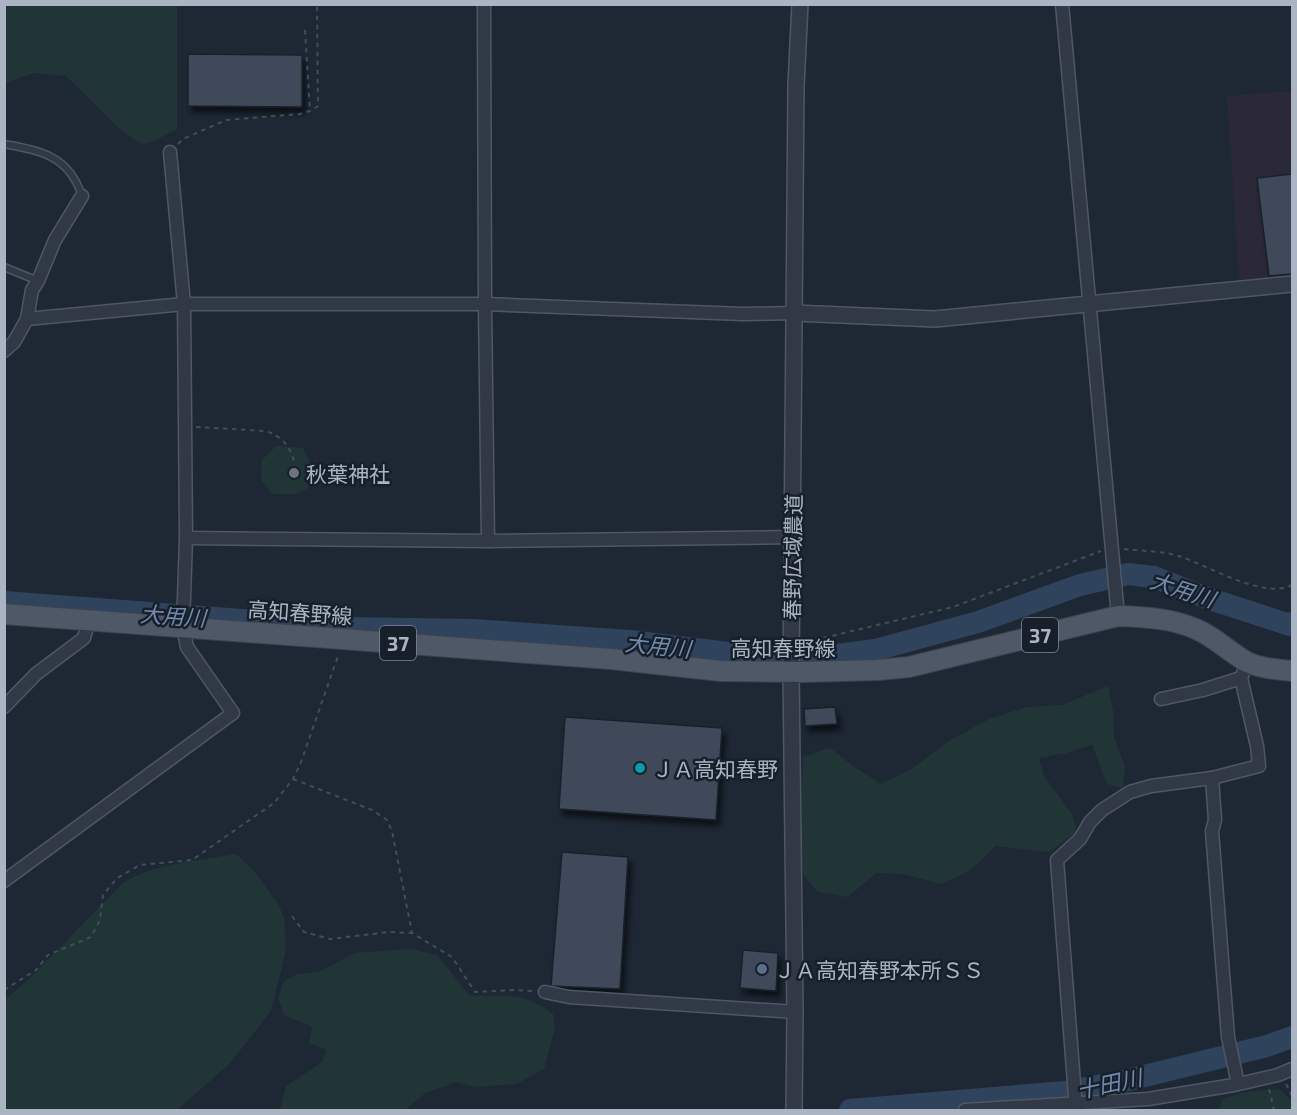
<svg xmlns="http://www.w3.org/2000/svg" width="1297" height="1115" viewBox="0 0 1297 1115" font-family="'Exo 2','Noto Sans JP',sans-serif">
<defs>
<filter id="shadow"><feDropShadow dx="3.5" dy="6" stdDeviation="3" flood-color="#0009"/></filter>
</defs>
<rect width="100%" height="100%" fill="#1e2835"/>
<polygon fill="#2b2937" points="1292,91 1292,276 1239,280 1227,96"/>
<g fill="#213537">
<polygon points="5,4 177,5 177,129 152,142 142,144 123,132 66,76 34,73 5,83"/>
<polygon points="276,446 303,448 310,463 312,485 298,494 273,494 261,480 262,460"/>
<polygon points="1108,686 1113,710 1114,737 1125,767 1123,788 1107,784 1092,745 1066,753 1039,758 1044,776 1072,814 1077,832 1049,852 995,846 971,870 941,884 903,874 876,873 848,897 818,892 803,875 801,829 803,757 830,748 853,766 881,784 910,770 949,741 989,719 1027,707 1062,705"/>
<path d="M236 854 254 871 277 902 284 917 286 950 271 1011 230 1063 177 1110H5V1000L28 980 123 883C155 863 199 861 236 854Z"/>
<path d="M411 949 437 955 469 995C505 998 523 990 553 1014L555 1027 544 1069 516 1084 475 1087 456 1082 425 1093 405 1110H280L286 1086 322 1062 327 1050 309 1043 312 1027 284 1015 278 998 283 982 297 974 318 972 355 953Z"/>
<polygon points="1279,1089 1291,1100 1292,1110 1218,1110 1223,1099 1245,1092"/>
</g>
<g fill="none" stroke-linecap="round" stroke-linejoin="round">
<g stroke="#30435d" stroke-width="22">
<polyline points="4,602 348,628 473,630 630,641 744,655 822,657 875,650 978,622 1080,585 1128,574 1154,577 1207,598 1290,625 1292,623"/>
<polyline points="850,1110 1065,1092 1124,1081 1267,1046 1292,1037"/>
</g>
</g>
<g fill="#3f4a5a" stroke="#19212c" stroke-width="1.5" filter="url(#shadow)">
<polygon points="188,54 302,55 302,107 188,106"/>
<polygon points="1292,174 1292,274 1269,276 1257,178"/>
<polygon points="835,707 837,724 805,726 804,709"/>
<polygon points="565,717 722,728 716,820 559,809"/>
<polygon points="562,852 628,857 620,989 551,986"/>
<polygon points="743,950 778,953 776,991 740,988"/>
</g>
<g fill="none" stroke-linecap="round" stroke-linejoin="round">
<g stroke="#4f5764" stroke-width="9">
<g id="service">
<path d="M4 144C42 151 69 156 82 196"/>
<polyline points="4,267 38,281"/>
</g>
</g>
<g stroke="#4f5764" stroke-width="15">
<g id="minor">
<polyline points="484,4 485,304 488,541"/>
<polyline points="1062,4 1118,616"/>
<polyline points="27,319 32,290 38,281 55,240 82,196"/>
<polyline points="4,351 14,342 27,319 184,304 485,304 743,314 794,313"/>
<polyline points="186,538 488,541 793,537"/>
<polyline points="1161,699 1203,690 1241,678"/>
<polyline points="4,707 36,674 84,638 89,620"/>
<polyline points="1212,778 1215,820 1212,831 1228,1037 1238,1084"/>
<polyline points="4,881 233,713 187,647 183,627 186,538 184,304 170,152"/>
<polyline points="545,992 569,997 795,1012"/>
<polyline points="965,1110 1148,1099 1234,1085 1278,1075 1292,1069"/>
<polyline points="1076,1110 1057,860 1080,839 1090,822 1102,810 1130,792 1151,786 1212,778 1259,766 1257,746 1241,678 1248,662"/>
</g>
</g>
<g stroke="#4f5764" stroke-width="18">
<g id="tertiary">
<polyline points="794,313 935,319 1292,284"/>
<polyline points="794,1110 795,1012 791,672 796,86 800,4"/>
</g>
</g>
<g stroke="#3b434f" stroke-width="22">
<path id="primary" d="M4 614 611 659 721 671 804 672 878 670 909 667 1118 616C1144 617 1172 618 1196 629 1215 637 1229 652 1247 662 1260 668 1278 670 1292 671"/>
</g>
<g stroke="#3d5154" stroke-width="2" stroke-dasharray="4.5 4.5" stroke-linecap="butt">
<polyline points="305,30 310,111"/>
<polyline points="178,144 183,139 226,120 300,114 310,111 318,106 317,4"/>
<path d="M196 427 265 431C282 436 289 445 294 461"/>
<path d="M1124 549C1142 551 1162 551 1179 556 1207 565 1264 600 1292 585"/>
<polyline points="806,642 953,607 1101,551"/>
<polyline points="293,779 372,810 387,820 392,831 412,933 452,957 475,992 515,990 534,991"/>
<polyline points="292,916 304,932 330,939 389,932 412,933"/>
<polyline points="4,990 36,970 48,955 91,937 100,920 103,895 117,878 140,865 192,860 274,803 293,779 301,762 338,656"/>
<polyline points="1286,1084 1292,1096"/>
<polyline points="1269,1089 1274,1110"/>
</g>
<use href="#service" stroke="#313946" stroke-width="6"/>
<use href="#minor" stroke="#313946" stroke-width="12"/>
<use href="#tertiary" stroke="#313946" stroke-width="15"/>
<use href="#primary" stroke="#4f5866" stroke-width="20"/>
</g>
<circle fill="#6b7280" stroke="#171f2a" stroke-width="2" cx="294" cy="473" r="6"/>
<circle fill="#0f9aa8" stroke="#171f2a" stroke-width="2" cx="640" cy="768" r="6"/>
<circle fill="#5c6f8a" stroke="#171f2a" stroke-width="2" cx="762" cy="969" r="6"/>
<g text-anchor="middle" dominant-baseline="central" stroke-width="5" stroke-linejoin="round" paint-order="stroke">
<g fill="#171f2a" stroke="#7f8795" stroke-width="1.5">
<rect x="1022" y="618" width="36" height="34" rx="4.5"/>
<rect x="380" y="626" width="36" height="34" rx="4.5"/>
</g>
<g font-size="20" font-weight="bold" fill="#abb4c3">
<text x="1040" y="635">37</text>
<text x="398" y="643">37</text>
</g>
<g font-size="21" fill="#abb4c3" stroke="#171f2a" text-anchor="start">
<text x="306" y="473">秋葉神社</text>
<text x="652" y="768">ＪＡ高知春野</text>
<text x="774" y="969">ＪＡ高知春野本所ＳＳ</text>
</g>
<g font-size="21" fill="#abb4c3" stroke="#171f2a">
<text transform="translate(792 557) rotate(-89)">春野広域農道</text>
<text transform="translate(300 612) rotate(4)">高知春野線</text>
<text x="783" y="647">高知春野線</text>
</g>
<g font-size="22" font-style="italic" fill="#728aad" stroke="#171f2a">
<text transform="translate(1183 589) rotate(18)">大用川</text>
<text transform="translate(173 615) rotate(4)">大用川</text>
<text transform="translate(658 645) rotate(6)">大用川</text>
<text transform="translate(1109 1083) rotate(-12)">十田川</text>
</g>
</g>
<rect width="1297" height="1115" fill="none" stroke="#abb4c3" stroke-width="12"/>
</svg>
